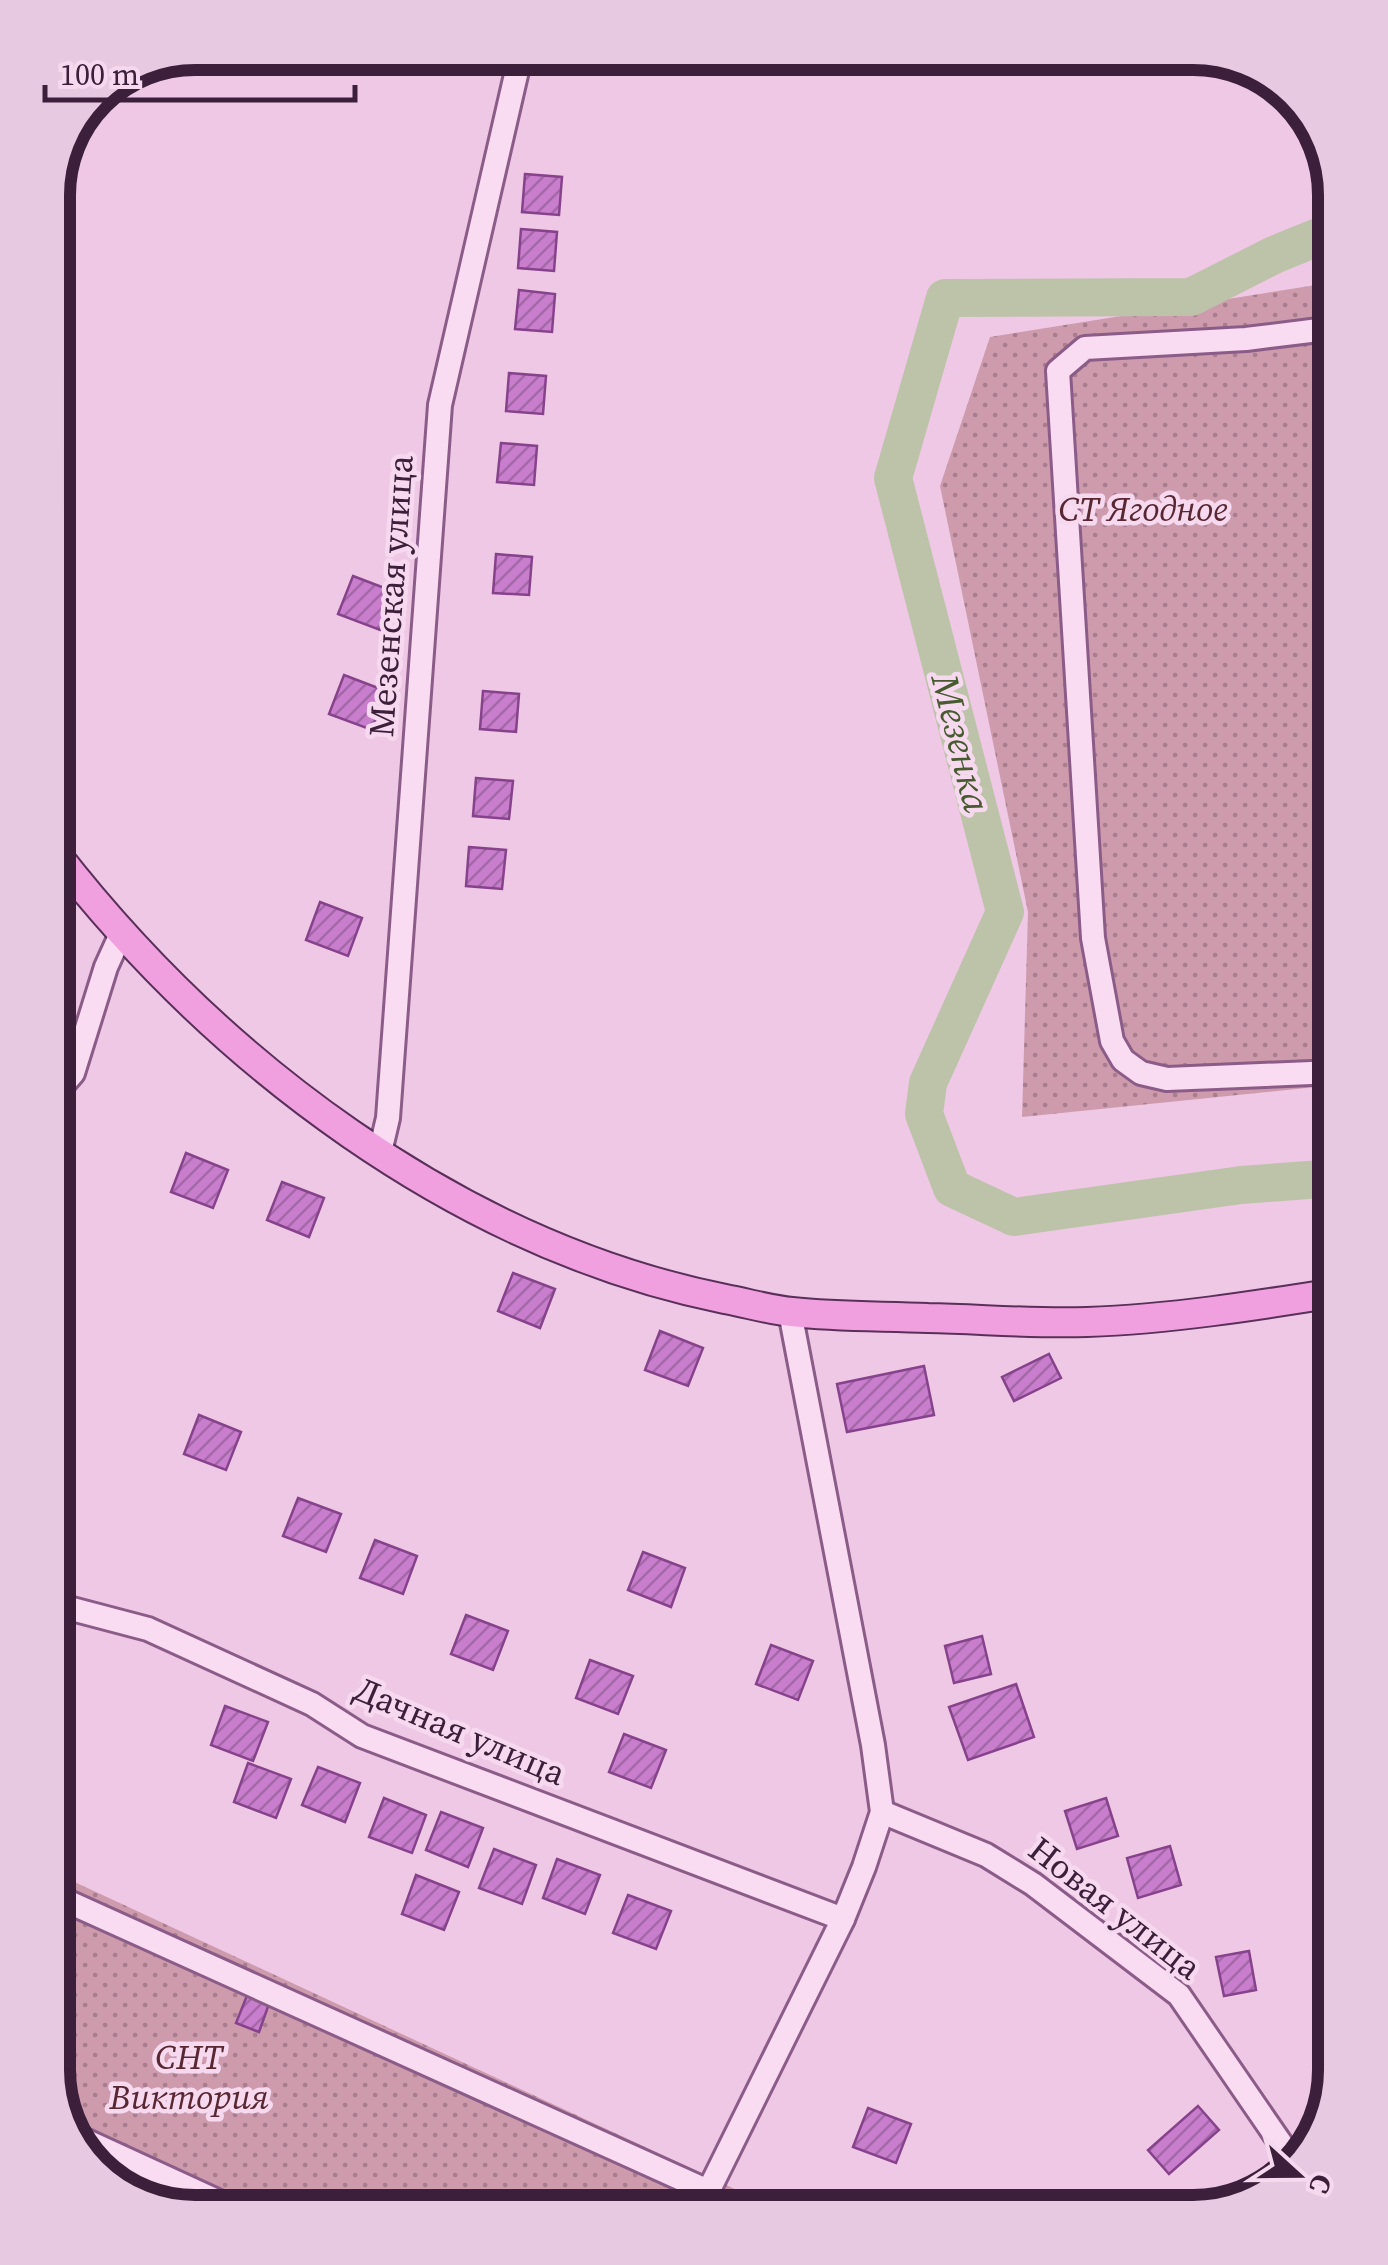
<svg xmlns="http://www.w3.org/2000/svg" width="1388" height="2265" viewBox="0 0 1388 2265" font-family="'Source Serif 4',serif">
<defs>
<pattern id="garden-dots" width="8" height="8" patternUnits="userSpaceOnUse" patternTransform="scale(2.5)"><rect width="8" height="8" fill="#ce9bad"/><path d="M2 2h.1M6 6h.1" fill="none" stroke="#a87e8e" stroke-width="1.8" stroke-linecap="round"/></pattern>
<pattern id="building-hatch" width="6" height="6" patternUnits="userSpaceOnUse" patternTransform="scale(2.5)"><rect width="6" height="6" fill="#c97ecd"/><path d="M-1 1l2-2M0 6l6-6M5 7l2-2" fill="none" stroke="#a467a8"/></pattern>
</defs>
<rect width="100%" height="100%" fill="#efc8e6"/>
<g fill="url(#garden-dots)">
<polygon points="1335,282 1335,1085 1022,1117 1028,912 940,486 990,337"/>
<polygon points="53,1872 699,2172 783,2212 186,2212 116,2189 67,2134 53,2070"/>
</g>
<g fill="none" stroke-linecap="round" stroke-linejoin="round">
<polyline stroke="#bdc3a9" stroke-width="38" points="1335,1178 1241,1185 1014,1217 952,1188 924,1114 928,1083 1005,912 893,478 945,298 1191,297 1274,255 1335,230"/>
</g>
<g fill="url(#building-hatch)" stroke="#86428b" stroke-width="2.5">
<polygon points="544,53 580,53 579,66 543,63"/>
<polygon points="525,174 562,177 559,215 522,212"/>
<polygon points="521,229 557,232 554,271 518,268"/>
<polygon points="519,290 555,294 552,332 515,329"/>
<polygon points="509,373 546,376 543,414 506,411"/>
<polygon points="501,443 537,446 534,485 497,482"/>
<polygon points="496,554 532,557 529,595 493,593"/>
<polygon points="353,576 395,592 380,630 338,614"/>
<polygon points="344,675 386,691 372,730 329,714"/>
<polygon points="483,691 519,694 516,732 480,729"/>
<polygon points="476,778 513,781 509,819 473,816"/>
<polygon points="469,847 506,850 502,889 466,886"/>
<polygon points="320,902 362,918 348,956 306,940"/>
<polygon points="53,1129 73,1137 58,1175 53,1173"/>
<polygon points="186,1153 228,1170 213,1208 171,1192"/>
<polygon points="282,1182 324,1198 309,1237 267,1220"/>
<polygon points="513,1273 555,1289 540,1328 498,1311"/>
<polygon points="660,1331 703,1348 688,1386 645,1370"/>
<polygon points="1049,1354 1061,1378 1014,1401 1002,1377"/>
<polygon points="924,1366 934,1415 847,1432 837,1384"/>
<polygon points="199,1415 241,1432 226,1470 184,1454"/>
<polygon points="298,1498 341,1514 326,1552 283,1536"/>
<polygon points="375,1540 417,1556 403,1594 360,1578"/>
<polygon points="643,1552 685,1568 671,1607 628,1590"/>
<polygon points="466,1615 508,1631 493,1670 451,1654"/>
<polygon points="982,1636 991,1674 954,1683 945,1646"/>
<polygon points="771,1645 813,1661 798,1700 756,1684"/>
<polygon points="590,1660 633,1676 618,1714 576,1698"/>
<polygon points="1016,1684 1034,1737 968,1760 949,1707"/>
<polygon points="225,1706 268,1722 253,1761 211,1745"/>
<polygon points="624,1734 666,1750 651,1788 609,1772"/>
<polygon points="248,1763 291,1779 276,1818 234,1802"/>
<polygon points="318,1767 360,1783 345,1822 302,1805"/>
<polygon points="384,1798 426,1815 412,1853 369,1837"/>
<polygon points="1106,1798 1118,1836 1077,1849 1065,1811"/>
<polygon points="441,1812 483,1828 468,1867 426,1850"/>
<polygon points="1170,1846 1181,1885 1138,1898 1127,1858"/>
<polygon points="494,1849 536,1865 522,1904 479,1888"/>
<polygon points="557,1859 600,1875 585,1914 543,1898"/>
<polygon points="416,1875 459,1892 444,1930 402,1914"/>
<polygon points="628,1895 671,1911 656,1949 613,1933"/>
<polygon points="1249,1951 1256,1990 1224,1996 1216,1957"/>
<polygon points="248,1993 270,2001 259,2032 236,2023"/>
<polygon points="1198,2106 1219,2130 1169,2174 1148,2150"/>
<polygon points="868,2108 911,2124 896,2163 853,2147"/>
</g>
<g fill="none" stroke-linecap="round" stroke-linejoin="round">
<g stroke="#8b5c88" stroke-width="28">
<g id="minor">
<polyline points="1335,1072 1167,1079 1141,1073 1123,1060 1112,1041 1093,938 1058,371 1085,348 1246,339 1335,328"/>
<polyline points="53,1096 73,1073 106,967 121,934"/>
<polyline points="380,1152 388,1118 440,405 521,53"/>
<polyline points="53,1604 148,1629 312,1704 362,1736 843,1919"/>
<polyline points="882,1812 986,1855 1033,1884 1179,1995 1295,2164"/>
<polyline points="53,1895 708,2191"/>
<polyline points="67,2132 241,2212"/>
<polyline points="698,2212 843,1919 864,1867 882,1812 873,1745 790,1312"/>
</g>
</g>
<g stroke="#593059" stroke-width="32">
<path id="major" d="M53 850C217 1062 458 1245 725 1299 747 1303 770 1310 792 1312 837 1317 883 1316 928 1318 981 1319 1035 1324 1087 1322 1171 1319 1253 1306 1335 1293"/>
</g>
<use href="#minor" stroke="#f9dbf2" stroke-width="22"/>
<use href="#major" stroke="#f1a0df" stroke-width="28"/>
</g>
<g text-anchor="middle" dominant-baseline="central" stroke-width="9" stroke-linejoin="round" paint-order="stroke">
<g font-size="35" font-style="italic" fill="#582731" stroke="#f6d8ef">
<text x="1143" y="509">СТ Ягодное</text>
<text x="189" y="2057">СНТ<tspan x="189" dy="40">Виктория</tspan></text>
</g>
<g font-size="35" fill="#3c203b" stroke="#f6d8ef">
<text transform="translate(391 596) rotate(-86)">Мезенская улица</text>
<text transform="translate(460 1731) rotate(23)">Дачная улица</text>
<text transform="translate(1115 1908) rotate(38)">Новая улица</text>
</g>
<g font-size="38" font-style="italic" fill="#475b2f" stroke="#f6d8ef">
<text transform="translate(961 743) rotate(76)">Мезенка</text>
</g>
</g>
<path d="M0 0H1388V2265H0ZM195 70H1193A125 125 0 0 1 1318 195V2070A125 125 0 0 1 1193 2195H195A125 125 0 0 1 70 2070V195A125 125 0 0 1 195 70Z" fill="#e7c9e1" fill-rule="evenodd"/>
<path fill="none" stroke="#3c203b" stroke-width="12" d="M195 70H1193A125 125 0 0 1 1318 195V2070A125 125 0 0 1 1193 2195H195A125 125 0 0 1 70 2070V195A125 125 0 0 1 195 70Z"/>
<g transform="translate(1298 2175) rotate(111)" stroke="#f6d8ef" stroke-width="8" paint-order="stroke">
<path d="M0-8L18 38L0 25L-18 38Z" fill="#3c203b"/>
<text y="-15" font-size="28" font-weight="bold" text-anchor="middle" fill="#3c203b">С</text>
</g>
<path d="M45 85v15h310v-15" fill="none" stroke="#3c203b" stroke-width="5"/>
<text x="60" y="85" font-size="30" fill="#3c203b" stroke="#f6d8ef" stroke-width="8" paint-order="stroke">100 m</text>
</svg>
